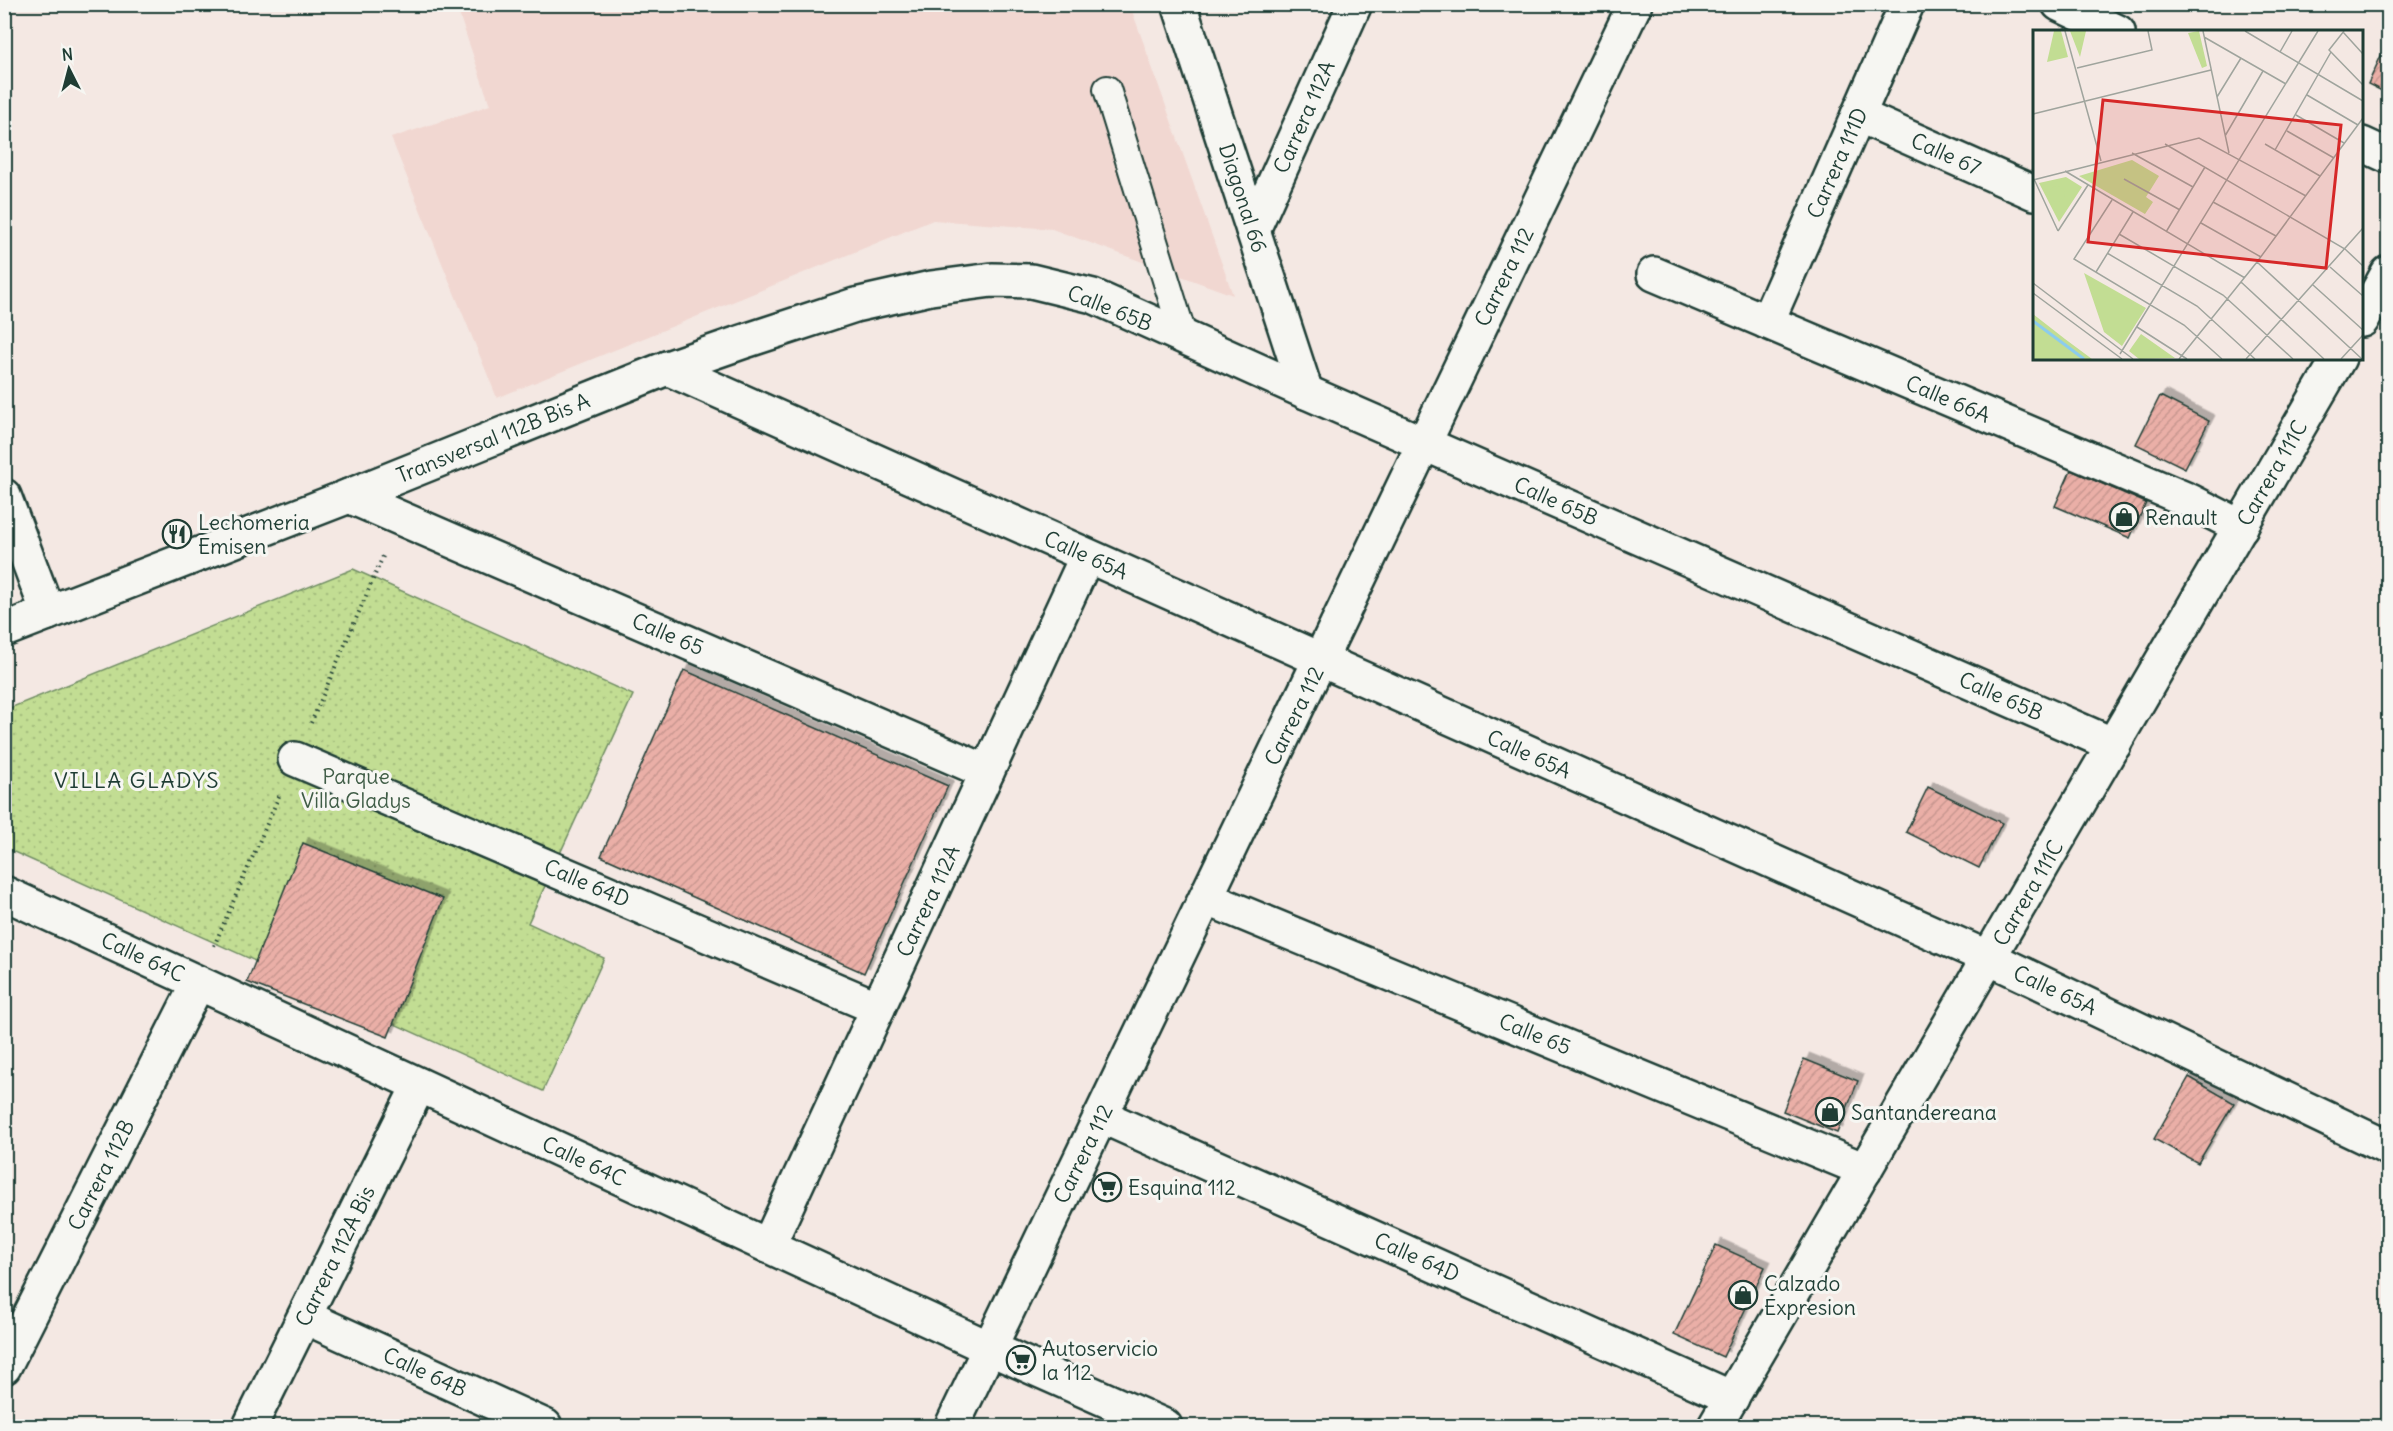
<svg xmlns="http://www.w3.org/2000/svg" width="2393" height="1431" viewBox="0 0 2393 1431" font-family="Delius,sans-serif">
<defs>
<pattern id="grass-dots" width="8" height="8" patternUnits="userSpaceOnUse" patternTransform="scale(1.5)"><rect width="8" height="8" fill="#c2dd93"/><path d="M2 2h.1M6 6h.1" fill="none" stroke="#a6bf7f" stroke-width="1.8" stroke-linecap="round"/></pattern>
<pattern id="building-hatch" width="6" height="6" patternUnits="userSpaceOnUse" patternTransform="scale(1.5)"><rect width="6" height="6" fill="#eaafa7"/><path d="M-1 1l2-2M0 6l6-6M5 7l2-2" fill="none" stroke="#c89790"/></pattern>
<filter id="shadow"><feDropShadow dx="5.5" dy="-5.5" stdDeviation="0" flood-color="#0004"/></filter>
</defs>
<rect width="100%" height="100%" fill="#f4e8e3"/>
<filter id="ink" filterUnits="userSpaceOnUse"><feTurbulence type="fractalNoise" baseFrequency=".0167" numOctaves="2"/><feDisplacementMap in="SourceGraphic" scale="12" xChannelSelector="R" yChannelSelector="G"/><feConvolveMatrix kernelMatrix="1 2 1 2 8 2 1 2 1" color-interpolation-filters="sRGB"/></filter>
<g filter="url(#ink)">
<polygon fill="#f1d7d1" points="456,5 1130,5 1233,295 1052,229 933,220 497,398 391,138 490,105"/>
<polygon fill="url(#grass-dots)" stroke="#708d64" stroke-width="1.5" points="353,569 633,695 528,923 604,958 543,1091 5,848 5,710"/>
<g fill="url(#building-hatch)" stroke="#1f3d34" stroke-width="1.5" filter="url(#shadow)">
<polygon points="2386,45 2388,46 2388,94 2368,84"/>
<polygon points="2160,396 2209,421 2185,468 2136,444"/>
<polygon points="2071,470 2146,503 2130,538 2055,506"/>
<polygon points="684,670 948,786 864,973 601,856"/>
<polygon points="1928,787 2002,823 1979,868 1906,832"/>
<polygon points="303,843 443,899 388,1037 247,982"/>
<polygon points="1804,1059 1858,1081 1837,1133 1783,1111"/>
<polygon points="2189,1077 2234,1103 2198,1163 2154,1139"/>
<polygon points="1716,1245 1765,1267 1723,1357 1674,1335"/>
</g>
<g fill="none" stroke-linecap="round" stroke-linejoin="round">
<g stroke="#1f3d34" stroke-width="30">
<polyline id="lane" points="1107,89 1184,338"/>
</g>
<g stroke="#1f3d34" stroke-width="38">
<g id="street">
<polyline points="2059,4 2118,32"/>
<polyline points="1858,115 2034,193"/>
<polyline points="2362,144 2388,156"/>
<polyline points="1253,230 1355,4"/>
<polyline points="1654,274 2190,501 2241,527"/>
<polyline points="1767,322 1907,4"/>
<polyline points="667,368 1989,958 2388,1148"/>
<polyline points="4,496 48,613"/>
<polyline points="349,496 987,772"/>
<polyline points="295,759 878,1008"/>
<polyline points="4,893 989,1348 1165,1426"/>
<polyline points="1206,898 1865,1170"/>
<polyline points="1101,1116 1732,1398"/>
<polyline points="768,1246 1087,556"/>
<polyline points="305,1317 545,1426"/>
<polyline points="4,1367 198,983"/>
<polyline points="250,1426 419,1085"/>
</g>
</g>
<g stroke="#1f3d34" stroke-width="38">
<g id="secondary">
<polyline points="1179,4 1306,392"/>
<polyline points="2362,320 2388,273"/>
<polyline points="4,630 349,496 667,368 742,342 855,305 931,288 992,280 1031,281 1093,296 1306,392 2114,745"/>
<polyline points="952,1426 1635,4"/>
<polyline points="1715,1426 2339,358"/>
</g>
</g>
<g stroke="#1f3d34" stroke-width="4" stroke-dasharray="1.5 4.5" stroke-linecap="butt">
<polyline points="311,723 384,554"/>
<polyline points="214,946 279,796"/>
</g>
<use href="#lane" stroke="#f6f6f2" stroke-width="26"/>
<use href="#street" stroke="#f6f6f2" stroke-width="33"/>
<use href="#secondary" stroke="#f6f6f2" stroke-width="33"/>
</g>
</g>
<defs>
<g id="shop-ring" transform="scale(1.5)"><circle r="9.5" fill="#f6f6f2" stroke="#1f3d34" stroke-width="1.5"/><path d="M-5-2.5h2.3a2.7 3.5 0 0 1 5.4 0H5L5.5 6h-11ZM-1.5-2.5h3a1.5 2.3 0 0 0-3 0Z" fill="#1f3d34"/></g>
<g id="restaurant-ring" transform="scale(1.5)"><circle r="9.5" fill="#f6f6f2" stroke="#1f3d34" stroke-width="1.5"/><path d="M-5-6h1v4h1v-4h1v4h1v-4h1v5L-1.5 .5V6h-2V.5L-5-1ZM5-6V6H3V1.5H1.5Q1.5-4 5-6Z" fill="#1f3d34"/></g>
<g id="supermarket-ring" transform="scale(1.5)"><circle r="9.5" fill="#f6f6f2" stroke="#1f3d34" stroke-width="1.5"/><path d="M-6-5.5h2.5l.6 2H6L4.5 2H-2.5L-4.4-4H-6ZM-1.5 3.2a1.3 1.3 0 1 0 .1 0ZM3 3.2a1.3 1.3 0 1 0 .1 0Z" fill="#1f3d34"/></g>
</defs>
<g fill-rule="evenodd">
<use href="#shop-ring" x="2124" y="517"/>
<use href="#restaurant-ring" x="177" y="534"/>
<use href="#shop-ring" x="1830" y="1112"/>
<use href="#supermarket-ring" x="1107" y="1187"/>
<use href="#shop-ring" x="1743" y="1295"/>
<use href="#supermarket-ring" x="1021" y="1360"/>
</g>
<g text-anchor="middle" dominant-baseline="central" stroke-width="6" stroke-linejoin="round" paint-order="stroke">
<g font-size="21" fill="#1f3d34" stroke="#f6f6f2">
<text transform="translate(1304 117) rotate(-66)">Carrera 112A</text>
<text transform="translate(1946 154) rotate(24)">Calle 67</text>
<text transform="translate(1837 163) rotate(-66)">Carrera 111D</text>
<text transform="translate(1243 198) rotate(72)">Diagonal 66</text>
<text transform="translate(1504 277) rotate(-64)">Carrera 112</text>
<text transform="translate(1110 308) rotate(22)">Calle 65B</text>
<text transform="translate(1948 399) rotate(23)">Calle 66A</text>
<text transform="translate(493 438) rotate(-22)">Transversal 112B Bis A</text>
<text transform="translate(2272 473) rotate(-60)">Carrera 111C</text>
<text transform="translate(1556 501) rotate(24)">Calle 65B</text>
<text transform="translate(1086 555) rotate(24)">Calle 65A</text>
<text transform="translate(668 634) rotate(23)">Calle 65</text>
<text transform="translate(2001 696) rotate(24)">Calle 65B</text>
<text transform="translate(1294 716) rotate(-64)">Carrera 112</text>
<text transform="translate(1529 754) rotate(24)">Calle 65A</text>
<text transform="translate(587 883) rotate(23)">Calle 64D</text>
<text transform="translate(2028 893) rotate(-60)">Carrera 111C</text>
<text transform="translate(928 901) rotate(-65)">Carrera 112A</text>
<text transform="translate(143 957) rotate(25)">Calle 64C</text>
<text transform="translate(2055 990) rotate(25)">Calle 65A</text>
<text transform="translate(1535 1034) rotate(22)">Calle 65</text>
<text transform="translate(1083 1154) rotate(-64)">Carrera 112</text>
<text transform="translate(584 1161) rotate(25)">Calle 64C</text>
<text transform="translate(101 1175) rotate(-63)">Carrera 112B</text>
<text transform="translate(335 1256) rotate(-64)">Carrera 112A Bis</text>
<text transform="translate(1417 1257) rotate(24)">Calle 64D</text>
<text transform="translate(425 1372) rotate(25)">Calle 64B</text>
</g>
<g font-size="21" fill="#1f3d34" stroke="#f6f6f2" text-anchor="start">
<text x="2145" y="517">Renault</text>
<text x="198" y="522">Lechomeria<tspan x="198" dy="24">Emisen</tspan></text>
<text x="1851" y="1112">Santandereana</text>
<text x="1128" y="1187">Esquina 112</text>
<text x="1764" y="1283">Calzado<tspan x="1764" dy="24">Expresion</tspan></text>
<text x="1042" y="1348">Autoservicio<tspan x="1042" dy="24">la 112</tspan></text>
</g>
<g font-size="21" fill="#405d47" stroke="#f6f6f2">
<text x="356" y="776">Parque<tspan x="356" dy="24">Villa Gladys</tspan></text>
</g>
<g font-size="22" letter-spacing="1.5" fill="#1f3d34" stroke="#f6f6f2">
<text x="137" y="780">VILLA GLADYS</text>
</g>
</g>
<g transform="translate(2033 30)">
<rect width="330" height="330" fill="#f4e8e3"/>
<path d="M21 1H28L35 27 14 32ZM37 1H53L47 27ZM166 1 174 36 169 38 155 3ZM99 130 126 146 113 167 120 172 112 184 46 146ZM33 147 49 157 26 192 6 153ZM51 243 113 278 89 316 71 302ZM0 284 32 309 59 329H0ZM108 304 142 328 106 329 96 321Z" fill="#c2dd93"/>
<path d="M16 164a8 8 0 1 1 16 0a8 8 0 1 1-16 0ZM99 272 109 276 100 294 91 289Z" fill="#c2dd93"/>
<path fill="none" stroke="#8ccced" stroke-width="3" d="M0 291 51 329"/>
<path fill="none" stroke="#9fa49d" stroke-width="1.5" d="M32 1 68 131M170 1 196 123M212 1 330 71M311 1 296 20 330 55M310 2 330 24M171 7 253 54M247 22 259 1M44 38 119 20 115 1M274 65 325 95M184 67 208 28M0 84 178 40M263 85 311 113M254 101 301 128M192 106 230 41M132 114 312 219 330 236M232 114 287 146M242 120 298 22M99 123 160 157M32 141 212 248M1 149 25 201M91 149 147 180M0 150 166 108 273 166M79 170 41 229 151 295 189 329M180 172 243 206M168 193 228 227M25 201 55 155M133 202 172 137M86 204 190 265 260 329M74 223 164 276 222 329M224 232 329 329M297 237 330 266M63 242 100 182M208 252 291 329M0 253 100 329M280 255 330 300M0 263 89 329M104 297 154 329M87 324 285 1M146 329 224 232 330 88M213 329 330 198M308 329 330 305"/>
<path fill="#d62828" fill-opacity="0.15" stroke="#d62828" stroke-width="3" d="M70 70 308 95 293 238 55 212Z"/>
<rect width="330" height="330" fill="none" stroke="#1f3d34" stroke-width="3"/>
</g>
<rect width="2393" height="1431" fill="none" stroke="#f6f6f2" stroke-width="24"/>
<rect x="12" y="12" width="2369" height="1407" fill="none" stroke="#1f3d34" stroke-width="2" filter="url(#ink)"/>
<g transform="translate(69 69) rotate(354)" stroke="#f6f6f2" stroke-width="4.5" paint-order="stroke">
<path d="M0-4.5L10 22L0 15L-10 22Z" fill="#1f3d34"/>
<text y="-9" font-size="16" font-weight="bold" text-anchor="middle" fill="#1f3d34">N</text>
</g>
</svg>
